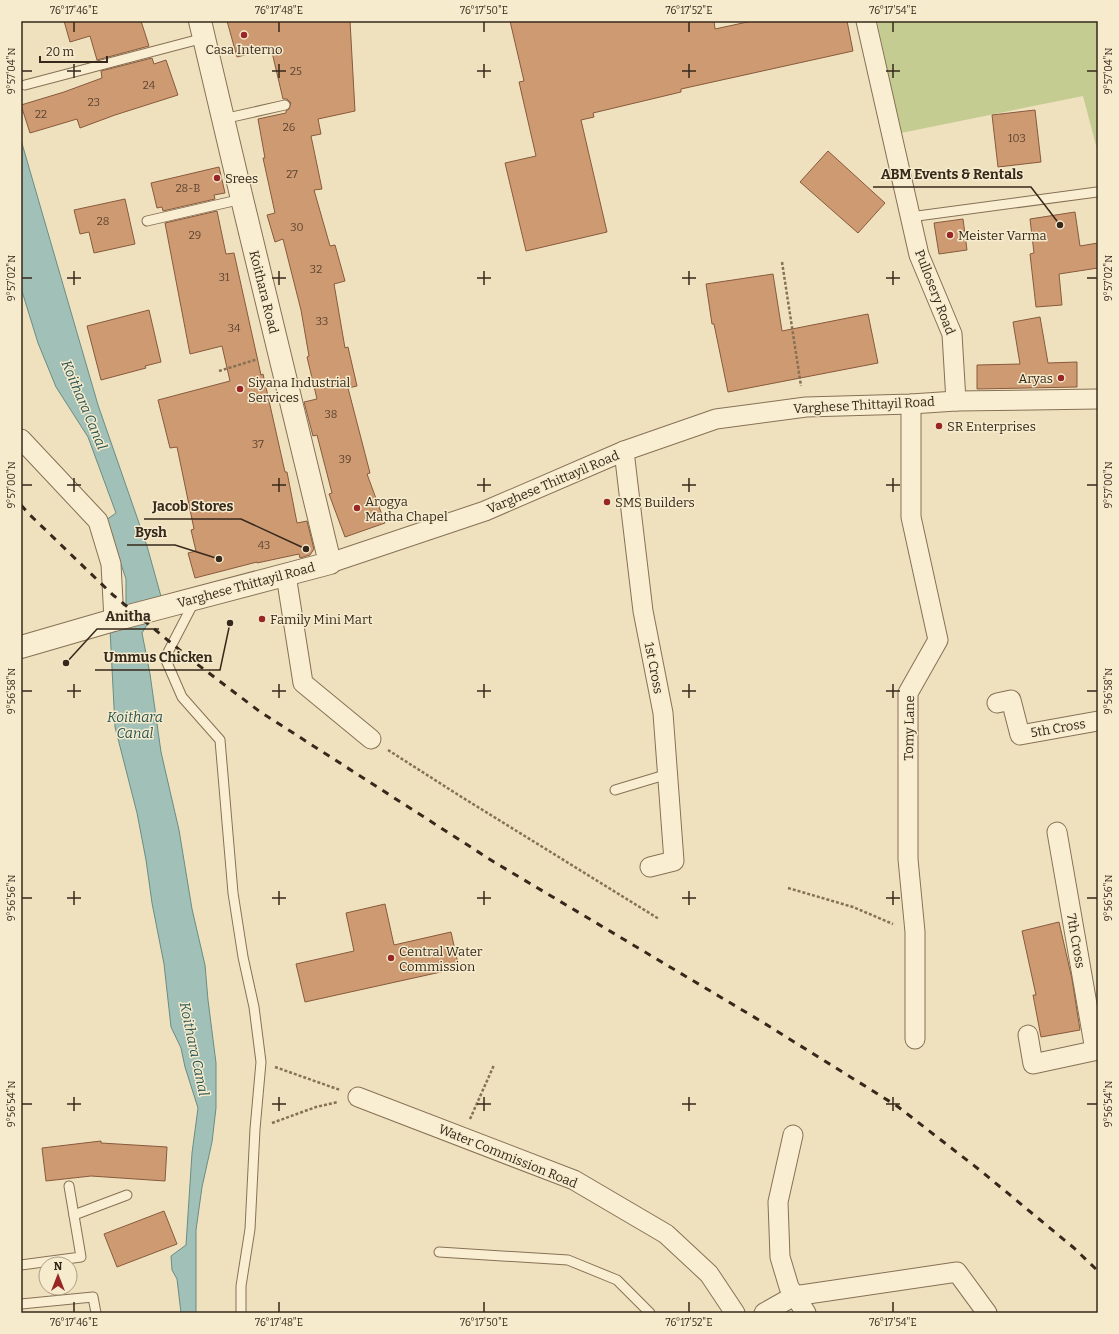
<svg xmlns="http://www.w3.org/2000/svg" width="1119" height="1334" viewBox="0 0 1119 1334" font-family="Bitter,serif">
<rect width="100%" height="100%" fill="#efe1be"/>
<polygon fill="#c5cc92" points="877,21 1098,21 1098,153 1083,96 901,133"/>
<polygon fill="#a1c0b7" stroke="#698d85" points="21,140 98,405 147,546 162,600 142,633 150,674 161,752 179,830 192,909 205,965 208,1000 216,1063 216,1108 212,1142 202,1187 196,1230 196,1313 181,1313 177,1279 172,1270 171,1256 186,1245 192,1153 198,1108 185,1067 181,1048 171,1027 164,964 152,903 146,860 137,813 115,727 110,629 126,624 126,579 106,520 116,513 88,437 56,387 38,343 21,288"/>
<g fill="#ce9a72" stroke="#875a3c">
<polygon points="64,21 141,21 149,46 97,60 90,36 70,42"/>
<polygon points="227,21 350,21 355,111 318,119 321,134 311,136 322,189 314,190 330,246 335,245 345,281 334,284 345,348 348,347 357,386 348,388 370,473 367,474 385,523 345,537 329,494 332,493 317,435 313,436 304,402 317,399 307,357 309,356 301,310 283,239 275,242 267,215 275,213 263,158 265,158 258,119 286,113 286,111 289,109 291,103 287,99 283,99 271,48 237,57"/>
<polygon points="510,21 714,21 715,29 752,21 847,21 853,51 681,89 681,92 593,113 594,117 581,120 607,232 526,251 505,163 536,156 519,82 524,81"/>
<polygon points="152,58 154,64 166,60 178,95 115,115 80,128 77,119 30,133 21,105 64,92 102,78 101,71"/>
<polygon points="1035,110 1041,162 998,167 992,115"/>
<polygon points="828,151 885,203 858,233 800,182"/>
<polygon points="219,167 225,193 214,195 215,199 163,211 162,207 157,208 151,183"/>
<polygon points="125,199 135,244 94,253 89,232 80,234 74,210"/>
<polygon points="217,211 226,254 234,253 261,375 263,374 285,472 287,472 297,523 307,521 314,549 310,555 300,558 299,554 257,563 257,562 195,578 188,553 196,551 191,530 194,529 177,447 170,448 158,400 230,381 222,346 190,354 165,223"/>
<polygon points="1075,212 1080,246 1098,243 1098,268 1059,274 1062,305 1036,307 1030,254 1034,253 1030,219"/>
<polygon points="963,219 967,250 939,254 934,223"/>
<polygon points="773,274 782,331 868,314 878,363 728,392 714,324 712,324 706,284"/>
<polygon points="149,310 161,362 145,366 146,368 101,380 87,326"/>
<polygon points="1040,317 1048,363 1077,362 1077,387 977,389 977,365 1020,364 1013,322"/>
<polygon points="385,904 394,945 451,932 459,968 305,1002 296,964 354,951 346,913"/>
<polygon points="1059,922 1072,979 1080,1030 1041,1037 1033,995 1036,995 1022,931"/>
<polygon points="101,1141 101,1143 167,1147 165,1181 91,1176 46,1181 42,1148"/>
<polygon points="164,1211 177,1244 117,1267 104,1234"/>
</g>
<g fill="none" stroke-linecap="round" stroke-linejoin="round">
<g stroke="#877156" stroke-width="11">
<g id="service">
<polyline points="25,85 204,38"/>
<polyline points="223,119 285,105"/>
<polyline points="910,217 1097,192"/>
<polyline points="147,221 242,199"/>
<polyline points="194,602 165,658 182,697 220,740 233,893 243,957 254,1007 261,1062 255,1129 250,1229 241,1286 241,1313"/>
<polyline points="615,790 668,774"/>
<polyline points="74,1215 127,1195"/>
<polyline points="439,1252 568,1260 617,1280 650,1313"/>
<polyline points="21,1265 81,1257 69,1186"/>
<polyline points="21,1304 93,1297 96,1313"/>
</g>
</g>
<g stroke="#877156" stroke-width="21">
<g id="minor">
<polyline points="866,21 919,255 952,334 956,401"/>
<polyline points="911,404 911,517 938,640 908,693 908,859 915,932 915,1039"/>
<polyline points="21,439 98,521 111,564 114,620"/>
<polyline points="624,451 643,611 663,713 674,861 650,867"/>
<polyline points="330,563 485,511 624,451 716,419 806,407 911,404 956,401 1098,399"/>
<polyline points="286,575 303,683 371,739"/>
<polyline points="997,703 1011,700 1020,735 1098,721"/>
<polyline points="1057,832 1095,1050"/>
<polyline points="1028,1035 1033,1064 1098,1050"/>
<polyline points="358,1097 574,1180 666,1234 709,1274 735,1313"/>
<polyline points="793,1135 778,1202 780,1257 789,1287 806,1313"/>
<polyline points="764,1313 794,1296 957,1272 987,1313"/>
</g>
</g>
<g stroke="#877156" stroke-width="24">
<polyline id="tertiary" points="21,647 114,620 330,563 242,199 200,21"/>
</g>
<g stroke="#877156" stroke-width="2.5" stroke-dasharray="3 2" stroke-linecap="butt">
<polyline points="782,262 801,386"/>
<polyline points="219,371 258,359"/>
<polyline points="388,750 460,796 659,919"/>
<polyline points="788,888 853,907 893,924"/>
<polyline points="275,1067 340,1090"/>
<polyline points="470,1119 494,1065"/>
<polyline points="272,1123 316,1107 338,1102"/>
</g>
<use href="#service" stroke="#f9eed1" stroke-width="9"/>
<use href="#minor" stroke="#f9eed1" stroke-width="19"/>
<use href="#tertiary" stroke="#f9eed1" stroke-width="22"/>
<polyline stroke="#36281b" stroke-width="3" stroke-dasharray="7 7" stroke-linecap="butt" points="21,505 29,514 113,595 193,661 259,711 494,862 759,1020 897,1106 981,1171 1074,1248 1098,1271"/>
</g>
<path fill="none" stroke="#36281b" stroke-width="1.5" d="M74 22V32M279 22V32M484 22V32M689 22V32M893 22V32M74 64V78M279 64V78M484 64V78M689 64V78M893 64V78M22 71H32M67 71H81M272 71H286M477 71H491M682 71H696M886 71H900M1087 71H1097M74 271V285M279 271V285M484 271V285M689 271V285M893 271V285M22 278H32M67 278H81M272 278H286M477 278H491M682 278H696M886 278H900M1087 278H1097M74 478V492M279 478V492M484 478V492M689 478V492M893 478V492M22 485H32M67 485H81M272 485H286M477 485H491M682 485H696M886 485H900M1087 485H1097M74 684V698M279 684V698M484 684V698M689 684V698M893 684V698M22 691H32M67 691H81M272 691H286M477 691H491M682 691H696M886 691H900M1087 691H1097M74 891V905M279 891V905M484 891V905M689 891V905M893 891V905M22 898H32M67 898H81M272 898H286M477 898H491M682 898H696M886 898H900M1087 898H1097M74 1097V1111M279 1097V1111M484 1097V1111M689 1097V1111M893 1097V1111M22 1104H32M67 1104H81M272 1104H286M477 1104H491M682 1104H696M886 1104H900M1087 1104H1097M74 1302V1312M279 1302V1312M484 1302V1312M689 1302V1312M893 1302V1312"/>
<g fill="#972625" stroke="#f6ebcd" stroke-width="1.5">
<circle cx="244" cy="35" r="4"/>
<circle cx="217" cy="178" r="4"/>
<circle cx="950" cy="235" r="4"/>
<circle cx="1061" cy="378" r="4"/>
<circle cx="240" cy="389" r="4"/>
<circle cx="939" cy="426" r="4"/>
<circle cx="607" cy="502" r="4"/>
<circle cx="357" cy="508" r="4"/>
<circle cx="262" cy="619" r="4"/>
<circle cx="391" cy="958" r="4"/>
</g>
<g text-anchor="middle" dominant-baseline="central" stroke-width="3" stroke-linejoin="round" paint-order="stroke">
<g font-size="11" fill="#5c4431">
<text x="296" y="71">25</text>
<text x="149" y="85">24</text>
<text x="94" y="102">23</text>
<text x="41" y="114">22</text>
<text x="289" y="127">26</text>
<text x="1017" y="138">103</text>
<text x="292" y="174">27</text>
<text x="188" y="188">28-B</text>
<text x="103" y="221">28</text>
<text x="297" y="227">30</text>
<text x="195" y="235">29</text>
<text x="316" y="269">32</text>
<text x="224" y="277">31</text>
<text x="322" y="321">33</text>
<text x="234" y="328">34</text>
<text x="331" y="414">38</text>
<text x="258" y="444">37</text>
<text x="345" y="459">39</text>
<text x="264" y="545">43</text>
</g>
<g font-size="13" fill="#36281b" stroke="#f6ebcd" text-anchor="start">
<text x="244" y="49" text-anchor="middle">Casa Interno</text>
<text x="225" y="178">Srees</text>
<text x="958" y="235">Meister Varma</text>
<text x="1053" y="378" text-anchor="end">Aryas</text>
<text x="248" y="382">Siyana Industrial<tspan x="248" dy="15">Services</tspan></text>
<text x="947" y="426">SR Enterprises</text>
<text x="365" y="501">Arogya<tspan x="365" dy="15">Matha Chapel</tspan></text>
<text x="615" y="502">SMS Builders</text>
<text x="270" y="619">Family Mini Mart</text>
<text x="399" y="951">Central Water<tspan x="399" dy="15">Commission</tspan></text>
</g>
<g font-size="13" fill="#36281b" stroke="#f6ebcd">
<text transform="translate(264 292) rotate(76)">Koithara Road</text>
<text transform="translate(935 292) rotate(69)">Pullosery Road</text>
<text transform="translate(864 405) rotate(-3)">Varghese Thittayil Road</text>
<text transform="translate(553 482) rotate(-23)">Varghese Thittayil Road</text>
<text transform="translate(246 585) rotate(-15)">Varghese Thittayil Road</text>
<text transform="translate(654 668) rotate(79)">1st Cross</text>
<text transform="translate(909 728) rotate(-89)">Tomy Lane</text>
<text transform="translate(1058 728) rotate(-10)">5th Cross</text>
<text transform="translate(1076 941) rotate(80)">7th Cross</text>
<text transform="translate(508 1156) rotate(22)">Water Commission Road</text>
</g>
<g font-size="14" font-style="italic" fill="#2a5654" stroke="#f6ebcd">
<text transform="translate(84 405) rotate(67)">Koithara Canal</text>
<text x="135" y="717">Koithara<tspan x="135" dy="16">Canal</tspan></text>
<text transform="translate(194 1049) rotate(78)">Koithara Canal</text>
</g>
</g>
<path fill="none" stroke="#36281b" stroke-width="1.5" d="M1060 225L1031 187H873M306 549L241 519H144M219 559L175 545H127M66 663L97 629H159M230 623L220 670H95"/>
<g fill="#36281b" stroke="#f6ebcd" stroke-width="1.5">
<circle cx="1060" cy="225" r="4"/>
<circle cx="306" cy="549" r="4"/>
<circle cx="219" cy="559" r="4"/>
<circle cx="66" cy="663" r="4"/>
<circle cx="230" cy="623" r="4"/>
</g>
<g font-size="14" text-anchor="middle" font-weight="bold" fill="#36281b" stroke="#f6ebcd" stroke-width="3" stroke-linejoin="round" paint-order="stroke">
<text x="952" y="179">ABM Events &amp; Rentals</text>
<text x="193" y="511">Jacob Stores</text>
<text x="151" y="537">Bysh</text>
<text x="128" y="621">Anitha</text>
<text x="158" y="662">Ummus Chicken</text>
</g>
<rect width="1119" height="1334" fill="none" stroke="#f6ebcd" stroke-width="44"/>
<g transform="translate(58 1276)"><circle r="19" fill="#f6ebcd" stroke="#a99d86"/>
<path d="M0-3L7 15L0 10L-7 15Z" fill="#972625"/>
<text y="-6" font-size="11" font-weight="bold" text-anchor="middle" fill="#36281b">N</text>
</g>
<path d="M40 56v6h67v-6" fill="none" stroke="#36281b" stroke-width="2"/>
<text x="46" y="56" font-size="12" fill="#36281b" stroke="#f6ebcd" stroke-width="3" paint-order="stroke">20 m</text>
<rect x="22" y="22" width="1075" height="1290" fill="none" stroke="#36281b" stroke-width="1.5"/>
<g font-size="10" text-anchor="middle" fill="#36281b">
<text x="74" y="14">76°17'46"E</text>
<text x="279" y="14">76°17'48"E</text>
<text x="484" y="14">76°17'50"E</text>
<text x="689" y="14">76°17'52"E</text>
<text x="893" y="14">76°17'54"E</text>
<text transform="translate(11 71) rotate(-90)" y="4">9°57'04"N</text>
<text transform="translate(1108 71) rotate(-90)" y="4">9°57'04"N</text>
<text transform="translate(11 278) rotate(-90)" y="4">9°57'02"N</text>
<text transform="translate(1108 278) rotate(-90)" y="4">9°57'02"N</text>
<text transform="translate(11 485) rotate(-90)" y="4">9°57'00"N</text>
<text transform="translate(1108 485) rotate(-90)" y="4">9°57'00"N</text>
<text transform="translate(11 691) rotate(-90)" y="4">9°56'58"N</text>
<text transform="translate(1108 691) rotate(-90)" y="4">9°56'58"N</text>
<text transform="translate(11 898) rotate(-90)" y="4">9°56'56"N</text>
<text transform="translate(1108 898) rotate(-90)" y="4">9°56'56"N</text>
<text transform="translate(11 1104) rotate(-90)" y="4">9°56'54"N</text>
<text transform="translate(1108 1104) rotate(-90)" y="4">9°56'54"N</text>
<text x="74" y="1326">76°17'46"E</text>
<text x="279" y="1326">76°17'48"E</text>
<text x="484" y="1326">76°17'50"E</text>
<text x="689" y="1326">76°17'52"E</text>
<text x="893" y="1326">76°17'54"E</text>
</g>
</svg>
